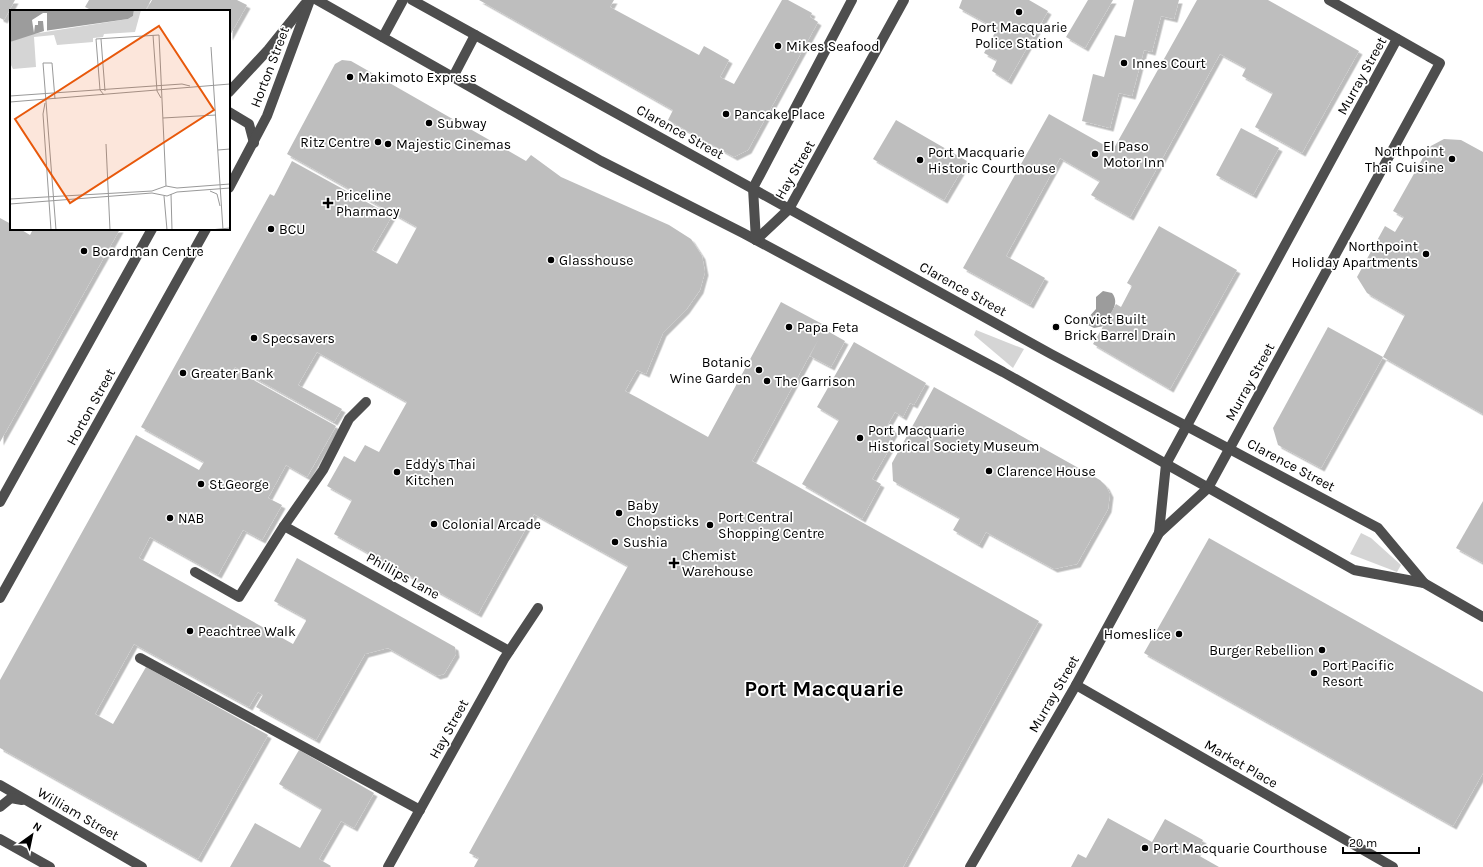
<svg xmlns="http://www.w3.org/2000/svg" width="1483" height="867" viewBox="0 0 1483 867" font-family="Karla,sans-serif">
<defs>
<filter id="shadow"><feDropShadow dx="3.5" dy="3.5" stdDeviation="0" flood-color="#0004"/></filter>
</defs>
<rect width="100%" height="100%" fill="#fff"/>
<g fill="#d5d5d5">
<polygon points="976,330 1024,349 1013,368 974,335"/>
<polygon points="1361,533 1371,538 1401,565 1397,572 1350,554"/>
</g>
<path fill="#9c9c9c" d="M1103 291 1112 293C1121 304 1109 315 1104 326L1094 328 1088 325 1087 319 1096 309V297Z"/>
<g fill="#bebebe" filter="url(#shadow)">
<polygon points="0,0 15,0 4,20 0,18"/>
<polygon points="89,0 151,0 145,11 93,11 85,7"/>
<polygon points="152,0 237,0 247,5 229,37 229,11 146,11"/>
<polygon points="479,0 614,0 610,7 699,55 704,46 729,60 720,77 734,84 782,0 788,0 812,13 810,17 818,22 748,150 734,157 668,120 673,110"/>
<polygon points="962,0 1029,0 1048,11 1008,81 992,71 997,60 984,53 997,29 959,8"/>
<polygon points="1088,0 1113,0 1085,48 1066,37"/>
<polygon points="1134,0 1179,0 1174,19 1161,16 1152,52 1144,50 1132,96 1119,93 1110,128 1082,121 1093,74 1104,77 1115,35 1125,37"/>
<polygon points="1197,0 1268,0 1359,51 1302,153 1255,127 1273,93 1242,76 1246,68 1220,54 1130,217 1091,195 1100,181 1060,158 1006,256 1045,278 1030,305 963,268 1049,114 1113,150"/>
<polygon points="342,60 351,61 526,161 531,155 561,177 669,225 691,239 702,256 705,272 700,290 686,310 663,333 646,374 637,370 625,391 640,399 708,437 781,302 826,326 824,329 845,341 831,367 810,356 818,340 752,461 1039,621 903,867 474,867 479,858 469,853 628,566 534,514 478,614 334,534 352,500 327,486 344,456 355,462 365,445 379,452 407,402 317,352 298,385 342,409 334,422 235,367 234,369 336,426 307,477 286,465 268,498 282,505 262,540 243,530 218,575 150,537 139,558 293,644 306,621 305,618 274,601 297,558 455,647 456,654 444,674 437,676 388,648 365,654 316,740 256,707 263,695 258,692 249,707 134,644 95,714 113,724 146,667 268,735 198,859 0,748 0,680 136,435 199,470 204,462 141,427 270,194 274,196 292,161 392,216 372,250 397,264 417,227 287,154 335,64"/>
<polygon points="896,120 967,161 944,200 873,159"/>
<polygon points="1241,128 1279,148 1253,195 1216,175"/>
<polygon points="1444,139 1461,140 1483,152 1483,414 1383,357 1405,315 1367,293 1357,277 1385,226 1395,232 1404,217 1393,211 1429,147"/>
<polygon points="0,218 11,224 11,229 20,229 30,235 33,229 120,229 0,442"/>
<polygon points="1159,226 1237,270 1170,389 1093,344 1116,304 1121,307 1132,286 1127,283"/>
<polygon points="1328,327 1383,357 1321,468 1278,445 1273,428"/>
<polygon points="854,342 926,383 914,405 910,403 903,417 895,412 887,426 895,431 887,445 891,446 872,479 881,484 862,519 802,484 839,420 817,407"/>
<polygon points="934,387 1100,480 1106,486 1110,494 1108,509 1077,564 1054,569 986,532 979,545 953,530 960,518 893,481 892,463"/>
<polygon points="1483,501 1483,563 1456,548"/>
<polygon points="1209,538 1483,692 1483,773 1453,826 1144,653"/>
<polygon points="299,750 374,793 354,828 341,821 319,859 331,866 330,867 230,867 255,823 300,848 322,809 279,784"/>
<polygon points="1108,818 1152,842 1165,819 1203,840 1196,854 1219,867 1071,867 1078,854 1086,858"/>
</g>
<g fill="none" stroke-linecap="round" stroke-linejoin="round">
<g stroke="#4e4e4e" stroke-width="10">
<polyline points="317,0 601,161 743,233 1003,372 1354,570 1424,583 1483,617"/>
<polyline points="412,0 1051,354 1378,528 1424,583"/>
<polyline points="383,37 403,0"/>
<polyline points="453,77 475,35"/>
<polyline points="229,92 268,50 305,4"/>
<polyline points="229,112 249,124 254,143"/>
<polyline points="229,188 267,116 310,0"/>
<polyline points="756,240 789,209 904,0"/>
<polyline points="756,240 753,188 852,0"/>
<polyline points="0,502 152,229"/>
<polyline points="284,526 509,651"/>
<polyline points="1159,533 1166,464 1397,39"/>
<polyline points="195,572 239,597 284,526 323,470 349,419 366,402"/>
<polyline points="0,598 206,229"/>
<polyline points="140,658 420,810"/>
<polyline points="1076,685 1393,867"/>
<polyline points="0,785 142,867"/>
<polyline points="0,807 11,798 22,800"/>
<polyline points="0,839 50,867"/>
<polyline points="388,867 504,659 538,608"/>
<polyline points="970,867 1076,685 1159,533 1208,488 1440,63 1329,0"/>
</g>
</g>
<g fill="#000" stroke="#fff" stroke-width="1.5">
<circle cx="1019" cy="12" r="4"/>
<circle cx="778" cy="46" r="4"/>
<circle cx="1124" cy="63" r="4"/>
<circle cx="350" cy="77" r="4"/>
<circle cx="726" cy="114" r="4"/>
<circle cx="429" cy="123" r="4"/>
<circle cx="378" cy="142" r="4"/>
<circle cx="388" cy="144" r="4"/>
<circle cx="1095" cy="154" r="4"/>
<circle cx="1452" cy="159" r="4"/>
<circle cx="920" cy="160" r="4"/>
<path d="M326 197h4v4h4v4h-4v4h-4v-4h-4v-4h4z"/>
<circle cx="271" cy="229" r="4"/>
<circle cx="84" cy="251" r="4"/>
<circle cx="1426" cy="254" r="4"/>
<circle cx="551" cy="260" r="4"/>
<circle cx="789" cy="327" r="4"/>
<circle cx="1056" cy="327" r="4"/>
<circle cx="254" cy="338" r="4"/>
<circle cx="759" cy="370" r="4"/>
<circle cx="183" cy="373" r="4"/>
<circle cx="767" cy="381" r="4"/>
<circle cx="860" cy="438" r="4"/>
<circle cx="989" cy="471" r="4"/>
<circle cx="397" cy="472" r="4"/>
<circle cx="201" cy="484" r="4"/>
<circle cx="619" cy="513" r="4"/>
<circle cx="170" cy="518" r="4"/>
<circle cx="434" cy="524" r="4"/>
<circle cx="710" cy="525" r="4"/>
<circle cx="615" cy="542" r="4"/>
<path d="M672 557h4v4h4v4h-4v4h-4v-4h-4v-4h4z"/>
<circle cx="190" cy="631" r="4"/>
<circle cx="1179" cy="634" r="4"/>
<circle cx="1322" cy="650" r="4"/>
<circle cx="1314" cy="673" r="4"/>
<circle cx="1145" cy="848" r="4"/>
</g>
<g text-anchor="middle" dominant-baseline="central" stroke-width="3.5" stroke-linejoin="round" paint-order="stroke">
<g font-size="14" fill="#000" stroke="#fff" text-anchor="start">
<text x="1019" y="27" text-anchor="middle">Port Macquarie<tspan x="1019" dy="16">Police Station</tspan></text>
<text x="786" y="46">Mikes Seafood</text>
<text x="1132" y="63">Innes Court</text>
<text x="358" y="77">Makimoto Express</text>
<text x="734" y="114">Pancake Place</text>
<text x="437" y="123">Subway</text>
<text x="370" y="142" text-anchor="end">Ritz Centre</text>
<text x="396" y="144">Majestic Cinemas</text>
<text x="1103" y="146">El Paso<tspan x="1103" dy="16">Motor Inn</tspan></text>
<text x="1444" y="151" text-anchor="end">Northpoint<tspan x="1444" dy="16">Thai Cuisine</tspan></text>
<text x="928" y="152">Port Macquarie<tspan x="928" dy="16">Historic Courthouse</tspan></text>
<text x="336" y="195">Priceline<tspan x="336" dy="16">Pharmacy</tspan></text>
<text x="279" y="229">BCU</text>
<text x="1418" y="246" text-anchor="end">Northpoint<tspan x="1418" dy="16">Holiday Apartments</tspan></text>
<text x="92" y="251">Boardman Centre</text>
<text x="559" y="260">Glasshouse</text>
<text x="1064" y="319">Convict Built<tspan x="1064" dy="16">Brick Barrel Drain</tspan></text>
<text x="797" y="327">Papa Feta</text>
<text x="262" y="338">Specsavers</text>
<text x="751" y="362" text-anchor="end">Botanic<tspan x="751" dy="16">Wine Garden</tspan></text>
<text x="191" y="373">Greater Bank</text>
<text x="775" y="381">The Garrison</text>
<text x="868" y="430">Port Macquarie<tspan x="868" dy="16">Historical Society Museum</tspan></text>
<text x="405" y="464">Eddy's Thai<tspan x="405" dy="16">Kitchen</tspan></text>
<text x="997" y="471">Clarence House</text>
<text x="209" y="484">St.George</text>
<text x="627" y="505">Baby<tspan x="627" dy="16">Chopsticks</tspan></text>
<text x="718" y="517">Port Central<tspan x="718" dy="16">Shopping Centre</tspan></text>
<text x="178" y="518">NAB</text>
<text x="442" y="524">Colonial Arcade</text>
<text x="623" y="542">Sushia</text>
<text x="682" y="555">Chemist<tspan x="682" dy="16">Warehouse</tspan></text>
<text x="198" y="631">Peachtree Walk</text>
<text x="1171" y="634" text-anchor="end">Homeslice</text>
<text x="1314" y="650" text-anchor="end">Burger Rebellion</text>
<text x="1322" y="665">Port Pacific<tspan x="1322" dy="16">Resort</tspan></text>
<text x="1153" y="848">Port Macquarie Courthouse</text>
</g>
<g font-size="14" fill="#000" stroke="#fff">
<text transform="translate(270 67) rotate(-69)">Horton Street</text>
<text transform="translate(1362 76) rotate(-61)">Murray Street</text>
<text transform="translate(680 132) rotate(29)">Clarence Street</text>
<text transform="translate(795 170) rotate(-60)">Hay Street</text>
<text transform="translate(963 289) rotate(29)">Clarence Street</text>
<text transform="translate(1250 382) rotate(-61)">Murray Street</text>
<text transform="translate(91 407) rotate(-61)">Horton Street</text>
<text transform="translate(1291 465) rotate(28)">Clarence Street</text>
<text transform="translate(403 576) rotate(29)">Phillips Lane</text>
<text transform="translate(1054 694) rotate(-60)">Murray Street</text>
<text transform="translate(449 729) rotate(-61)">Hay Street</text>
<text transform="translate(1241 764) rotate(30)">Market Place</text>
<text transform="translate(78 814) rotate(30)">William Street</text>
</g>
<g font-size="22" font-weight="bold" fill="#000" stroke="#fff">
<text x="824" y="689">Port Macquarie</text>
</g>
</g>
<g transform="translate(10 10)">
<rect width="220" height="220" fill="#fff"/>
<path d="M124 0H131L125 22 94 24 93 27 83 28V32L47 35 44 25 24 27 26 57 3 59 0 53V32L16 25 118 9 123 6Z" fill="#d5d5d5"/>
<path d="M0 0H124L123 6 118 9 34 21 0 32Z" fill="#9c9c9c"/>
<path d="M33 3H37V21H34L33 11H28V15H25L24 23 22 10Z" fill="#fff"/>
<path fill="none" stroke="#999" stroke-width="1" d="M143 25 147 81 151 88M91 29 95 81M201 37 213 220M94 85 90 80 86 29 149 25 156 176M0 86 172 74 180 76M45 89 42 53H33L46 220M0 92 220 74M35 93 33 104 41 220M153 108 206 105M96 134 100 220M208 140 220 139M156 176 167 178 220 174M200 181 207 184 210 196M161 184 162 220M154 186 157 220M0 189 142 181 156 176M0 194 142 183 157 186 167 182 220 178M200 220 220 218"/>
<path fill="#e8590c" fill-opacity="0.15" stroke="#e8590c" stroke-width="2" d="M149 16 204 100 60 193 5 109Z"/>
<rect width="220" height="220" fill="none" stroke="#000" stroke-width="2"/>
</g>
<g transform="translate(32 835) rotate(33)" stroke="#ffffff" stroke-width="3" paint-order="stroke">
<path d="M0-3L7 15L0 10L-7 15Z" fill="#000000"/>
<text y="-6" font-size="11" font-weight="bold" text-anchor="middle" fill="#000000">N</text>
</g>
<path d="M1343 847v6h76v-6" fill="none" stroke="#000000" stroke-width="2"/>
<text x="1349" y="847" font-size="12" fill="#000000" stroke="#ffffff" stroke-width="3" paint-order="stroke">20 m</text>
</svg>
